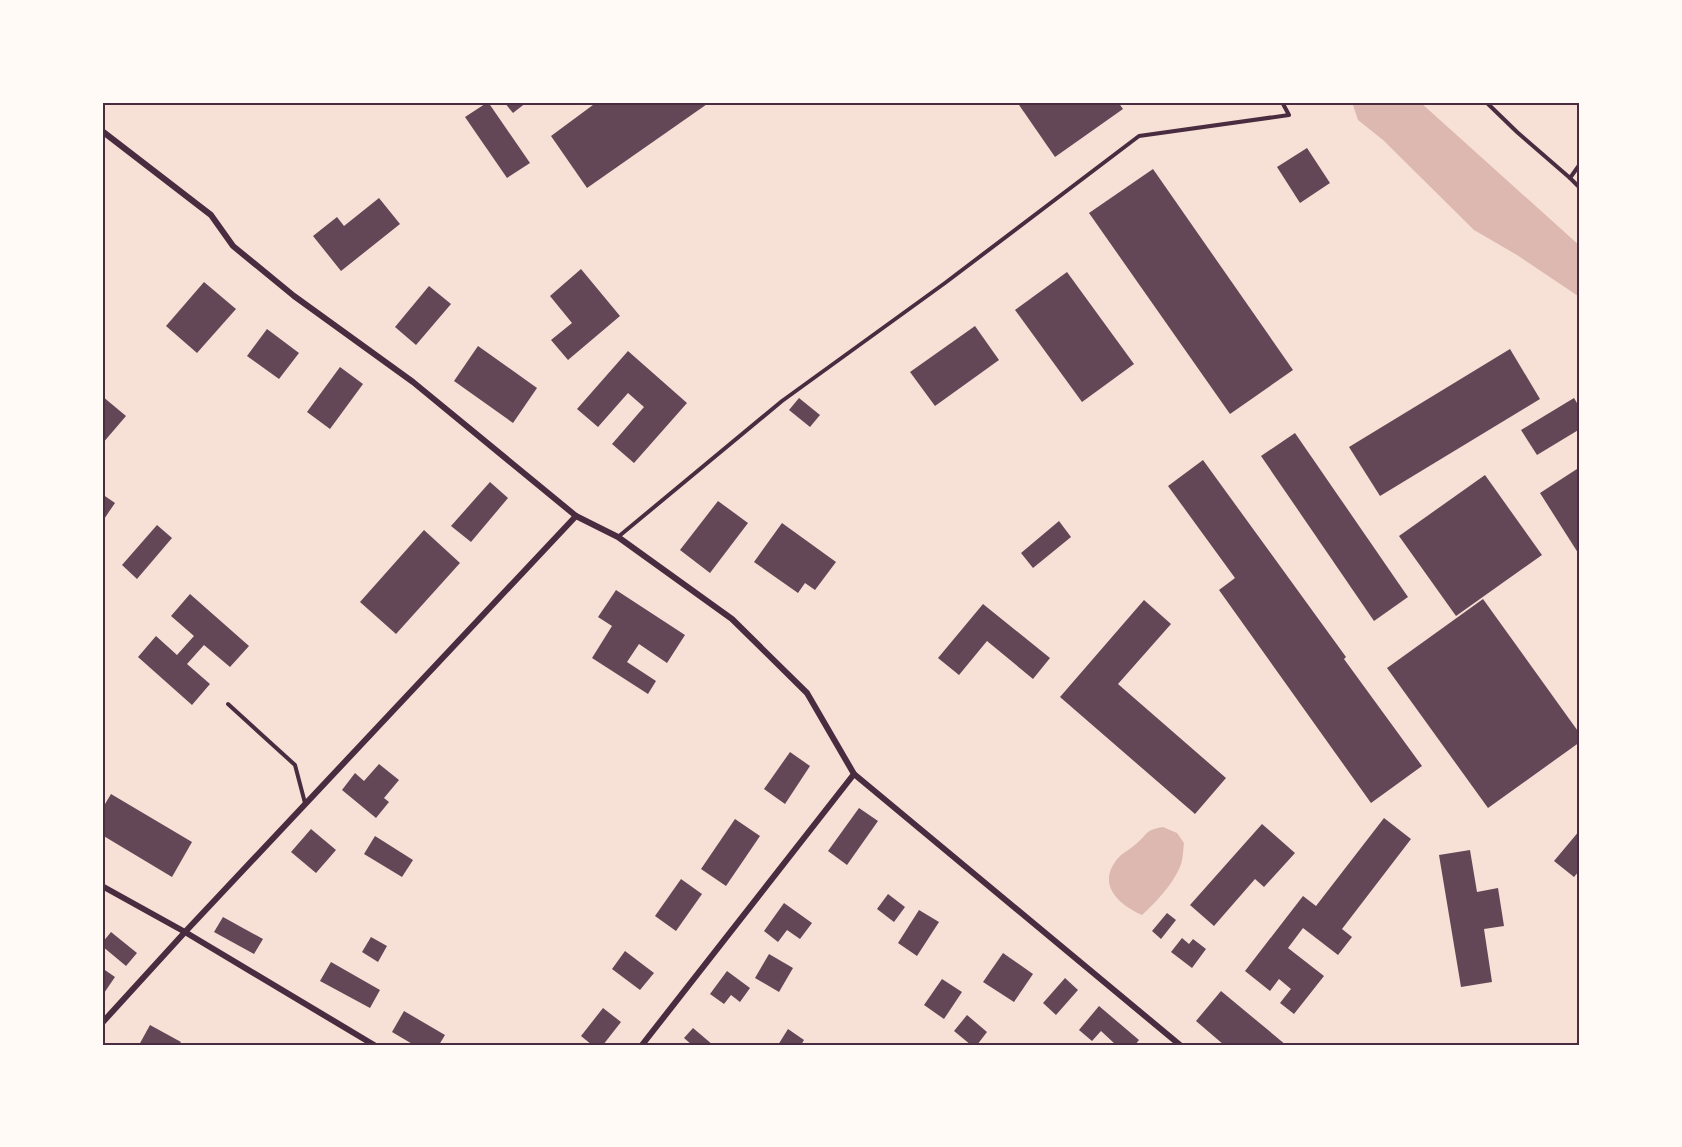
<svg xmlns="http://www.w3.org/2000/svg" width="1682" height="1147" viewBox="0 0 1682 1147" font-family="'Sofia Sans Condensed',sans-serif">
<rect width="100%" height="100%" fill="#f7e1d7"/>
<g fill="#dcb8b0">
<polygon points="1352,102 1420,102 1580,246 1580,299 1578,296 1517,255 1474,230 1383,140 1358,120"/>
<path d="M1163 827 1177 833 1184 843C1183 851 1183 860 1180 867 1172 885 1157 901 1142 915 1115 903 1095 881 1121 855 1126 851 1132 848 1136 844 1149 833 1145 830 1163 827Z"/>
</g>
<g fill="#644757">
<polygon points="488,102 530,163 507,178 465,117"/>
<polygon points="504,102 527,102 513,113"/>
<polygon points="597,102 710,102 587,188 551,136"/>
<polygon points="1017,102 1118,102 1123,109 1055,157"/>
<polygon points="1307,148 1330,183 1300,203 1277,167"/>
<polygon points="1153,169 1293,370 1230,414 1089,213"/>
<polygon points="379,198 400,224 341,271 313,236 337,217 344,226"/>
<polygon points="581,269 620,316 568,360 551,340 572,323 550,296"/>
<polygon points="1067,272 1134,364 1082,402 1015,310"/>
<polygon points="204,282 236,309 197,353 166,326"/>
<polygon points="429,286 451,304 416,345 395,327"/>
<polygon points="975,326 999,360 935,406 910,372"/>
<polygon points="267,329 299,353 279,379 247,356"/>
<polygon points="478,346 537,388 513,423 454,381"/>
<polygon points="1510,349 1540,399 1380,496 1349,447"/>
<polygon points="628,351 687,403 634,463 612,444 644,407 628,393 598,427 577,409"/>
<polygon points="340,367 363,384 330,429 307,412"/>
<polygon points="102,396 126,416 102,444"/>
<polygon points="799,398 820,415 810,427 789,410"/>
<polygon points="1574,398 1580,408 1580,429 1537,455 1521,430"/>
<polygon points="1295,433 1408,597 1374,621 1261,456"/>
<polygon points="1203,460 1346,657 1344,659 1422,766 1371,803 1219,590 1235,578 1168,486"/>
<polygon points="1580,467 1580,556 1540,493"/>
<polygon points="1485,475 1542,555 1456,616 1399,536"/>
<polygon points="490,482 508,498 471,542 451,526"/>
<polygon points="102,494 115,503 102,522"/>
<polygon points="718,501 748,523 710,573 680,550"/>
<polygon points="1059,521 1071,537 1033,568 1021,553"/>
<polygon points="782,523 836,562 815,590 805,583 798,593 754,562"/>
<polygon points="157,525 172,538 137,579 122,565"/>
<polygon points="424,530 460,563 396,634 360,602"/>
<polygon points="616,590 685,635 667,663 639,644 627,662 656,681 648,694 592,658 612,626 598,617"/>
<polygon points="190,594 249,646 230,667 204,645 187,664 210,684 192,705 138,657 156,636 177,655 194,636 171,616"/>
<polygon points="1483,599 1580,734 1580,742 1488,808 1387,668"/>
<polygon points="1144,600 1171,624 1118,684 1226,778 1195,814 1060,697"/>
<polygon points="983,604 1050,658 1033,679 987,641 959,675 938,658"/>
<polygon points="790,752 810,766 785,804 764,789"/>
<polygon points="379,764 399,780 384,798 389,802 376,818 342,790 355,773 364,781"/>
<polygon points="111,794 192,842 172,877 102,835 102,809"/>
<polygon points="859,808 878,821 847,865 828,851"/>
<polygon points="1384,818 1411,839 1342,929 1352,937 1338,955 1303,928 1288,948 1324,976 1294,1014 1280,1003 1291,989 1279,979 1270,991 1245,971 1303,896 1316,906"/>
<polygon points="735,819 760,836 726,886 701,869"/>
<polygon points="1262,824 1295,853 1264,887 1255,879 1214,926 1190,905"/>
<polygon points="311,829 336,850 316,873 291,852"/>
<polygon points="1580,830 1580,870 1574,877 1554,861"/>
<polygon points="375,836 413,860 402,877 364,854"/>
<polygon points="1470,850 1477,892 1498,888 1504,926 1484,929 1492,982 1461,987 1439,855"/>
<polygon points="681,879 702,894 676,931 655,916"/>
<polygon points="888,894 905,907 894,922 877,909"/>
<polygon points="784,903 812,923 800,939 787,930 778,942 764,931"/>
<polygon points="919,910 939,922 917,956 898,943"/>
<polygon points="1167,913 1176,920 1161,939 1152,931"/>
<polygon points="223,917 263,939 254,954 214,932"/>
<polygon points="111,932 137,953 126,966 102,946 102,943"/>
<polygon points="371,937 387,946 378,962 362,952"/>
<polygon points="1182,938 1189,944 1193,939 1206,949 1192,968 1171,952"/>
<polygon points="625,951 654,973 640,990 612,969"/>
<polygon points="1003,953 1033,974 1014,1002 983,982"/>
<polygon points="769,954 793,968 779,992 755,978"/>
<polygon points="331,962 380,990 370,1008 320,981"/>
<polygon points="102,968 115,977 102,996"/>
<polygon points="727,971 750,988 740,1002 731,995 724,1004 710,994"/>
<polygon points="1065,978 1078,990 1056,1015 1043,1003"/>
<polygon points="942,979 962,992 944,1019 924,1005"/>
<polygon points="1221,991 1286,1045 1224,1045 1196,1021"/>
<polygon points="1099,1006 1139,1040 1135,1045 1114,1045 1115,1044 1101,1031 1092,1041 1079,1030"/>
<polygon points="603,1008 621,1022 603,1045 592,1045 581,1036"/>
<polygon points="404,1011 445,1035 439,1045 414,1045 392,1032"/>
<polygon points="967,1015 987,1032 977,1045 971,1045 954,1031"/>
<polygon points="150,1025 181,1042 179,1045 139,1045"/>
<polygon points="693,1028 713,1045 692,1045 684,1038"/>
<polygon points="788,1029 804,1040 801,1045 778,1045"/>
</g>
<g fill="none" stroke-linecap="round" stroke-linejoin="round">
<g stroke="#4a2c40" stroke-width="4">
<polyline points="1486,102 1517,132 1570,178"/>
<polyline points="1580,164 1570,178 1580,188"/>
<polyline points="618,537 782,401 945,283 1139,136 1289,115 1282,102"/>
<polyline points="228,704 295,765 305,803"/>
</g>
<g stroke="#4a2c40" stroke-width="6">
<polyline points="102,131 211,215 233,246 294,296 413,382 576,516 618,537 732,619 807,693 854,774 1180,1045"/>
<polyline points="102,886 185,932 374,1045"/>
<polyline points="102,1023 185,932 576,516"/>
<polyline points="642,1045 854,774"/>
<polyline points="1579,1045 1580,1043"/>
</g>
</g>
<rect width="1682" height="1147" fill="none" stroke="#fffaf5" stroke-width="207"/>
<rect x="104" y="104" width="1474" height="940" fill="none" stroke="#4a2c40" stroke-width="2"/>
</svg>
